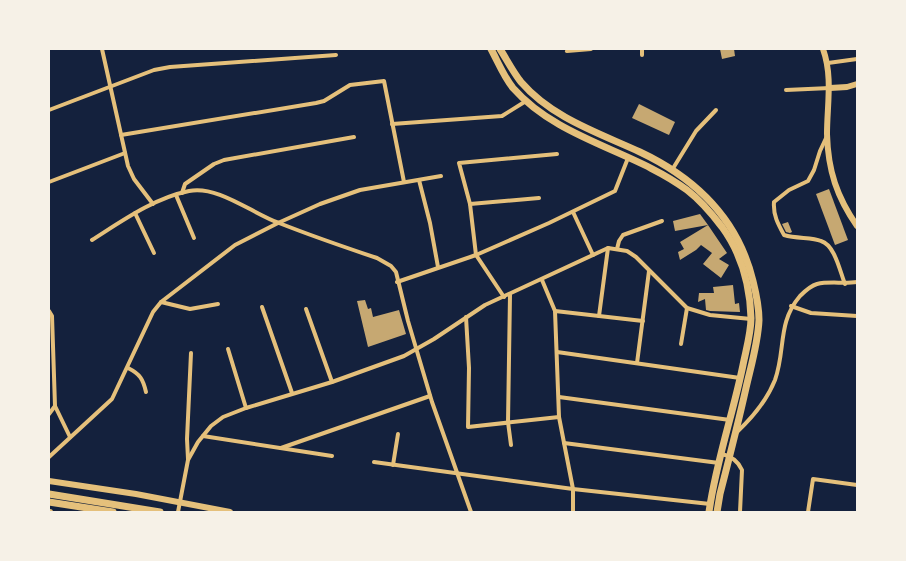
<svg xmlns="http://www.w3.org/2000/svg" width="906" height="561" viewBox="0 0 906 561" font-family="Poppins,sans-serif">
<rect width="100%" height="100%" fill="#14213d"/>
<g fill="#c6a872">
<polygon points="720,49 734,49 735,56 722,59"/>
<polygon points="639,104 675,122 669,135 632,118"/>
<polygon points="829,189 848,240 835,245 816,194"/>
<polygon points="700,214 708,225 675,231 673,221"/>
<polygon points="788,222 792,232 790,233 786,232 782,224"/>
<polygon points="708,225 727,253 719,259 729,265 721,278 703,264 712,253 701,245 696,250 680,260 678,252 684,249 680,242"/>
<polygon points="733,285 735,304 739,303 740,312 710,311 706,310 705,299 698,302 699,293 714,293 713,287"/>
<polygon points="365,300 368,309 371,308 373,317 399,310 406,334 368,347 357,301"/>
</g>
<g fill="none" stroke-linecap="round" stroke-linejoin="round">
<g stroke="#e5c07b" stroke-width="4">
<polyline points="102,49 128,166 134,179 153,204"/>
<polyline points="642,49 642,55"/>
<polyline points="567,51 591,49"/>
<polyline points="828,63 857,59"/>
<polyline points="786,90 830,88"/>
<polyline points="49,110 154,70 170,67 336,55"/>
<polyline points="392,124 502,116 526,101"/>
<polyline points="121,135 316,103 324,101 350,85 384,81 404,182"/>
<path d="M827 136 820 151 814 170 808 181 789 190 774 202C773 215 778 224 784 235 797 239 812 237 821 241 835 245 840 272 845 284"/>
<polyline points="672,170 696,131 716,110"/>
<polyline points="419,180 430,223 438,267"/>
<polyline points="49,182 125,153"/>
<polyline points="182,193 185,184 214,164 224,160 354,137"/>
<polyline points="176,195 194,238"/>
<polyline points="470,204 539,198"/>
<polyline points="573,212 593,255"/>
<polyline points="135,213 154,253"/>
<path d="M92 240C122 221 154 198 189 191 218 185 253 214 279 223 312 236 344 247 377 258L391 266 396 272 408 321 432 402 471 512"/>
<polyline points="617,249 619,241 623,235 662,221"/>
<polyline points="542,280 555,311 559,417 573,489 573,512"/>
<polyline points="397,282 476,255 549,223 615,191 628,158"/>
<polyline points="510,295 508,422 511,445"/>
<polyline points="504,297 476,255 470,204 459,163 557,154"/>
<polyline points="161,302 190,309 218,304"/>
<polyline points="791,306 811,313 857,316"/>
<polyline points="262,307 292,393"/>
<polyline points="306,309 332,382"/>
<polyline points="49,311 52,316 55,406 70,437"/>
<polyline points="555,311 643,321"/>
<polyline points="599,316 608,248"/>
<polyline points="466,317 469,368 468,427 559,417"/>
<polyline points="681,344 687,308"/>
<polyline points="228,349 246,408"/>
<polyline points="557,352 740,378"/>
<polyline points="637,363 649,271"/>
<path d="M128 368C140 374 143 379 146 392"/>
<polyline points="559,397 730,420"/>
<polyline points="49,414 55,406"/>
<path d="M737 432C752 418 767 400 775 380 786 349 777 323 800 296 805 291 810 286 817 284 829 281 844 284 857 282"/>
<polyline points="203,436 332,456"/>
<polyline points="564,443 719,463"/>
<polyline points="281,448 430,396"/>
<path d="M722 454C731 456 738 461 742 470L740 512"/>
<polyline points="49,457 112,399 153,312 161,302 235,245 278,223 320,204 360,190 441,176"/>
<polyline points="188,459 187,439 191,353"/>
<polyline points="374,462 573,489 710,504"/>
<polyline points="393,465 398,434"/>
<polyline points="178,512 188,460 198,442 211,426 223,417 246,408 332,382 404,356 434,339 485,305 608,248 627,251 636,257 687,308 710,315 751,319"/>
<polyline points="808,512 813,479 857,485"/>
</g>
<g stroke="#e5c07b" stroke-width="6">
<path d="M823 49C833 77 827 105 827 134 828 171 837 197 857 226"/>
<polyline points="830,88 847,87 857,84"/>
<polyline points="49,481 136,494 230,512"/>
<polyline points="49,512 50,512"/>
</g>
<g stroke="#e5c07b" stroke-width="7">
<path d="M491 49C498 62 504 77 513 88 559 140 633 150 687 190 700 200 712 214 722 227 741 253 750 285 751 318 751 333 746 350 743 365 733 414 716 462 709 512"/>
<path d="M500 49C507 60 513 72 521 82 552 118 599 133 640 152 697 179 738 219 753 281 756 293 759 307 759 320 758 343 751 366 746 388 738 424 729 459 720 494L717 512"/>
<polyline points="49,494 160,512"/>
<polyline points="49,502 113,512"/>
</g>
</g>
<rect width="906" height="561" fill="none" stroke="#f6f1e7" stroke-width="100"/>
</svg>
